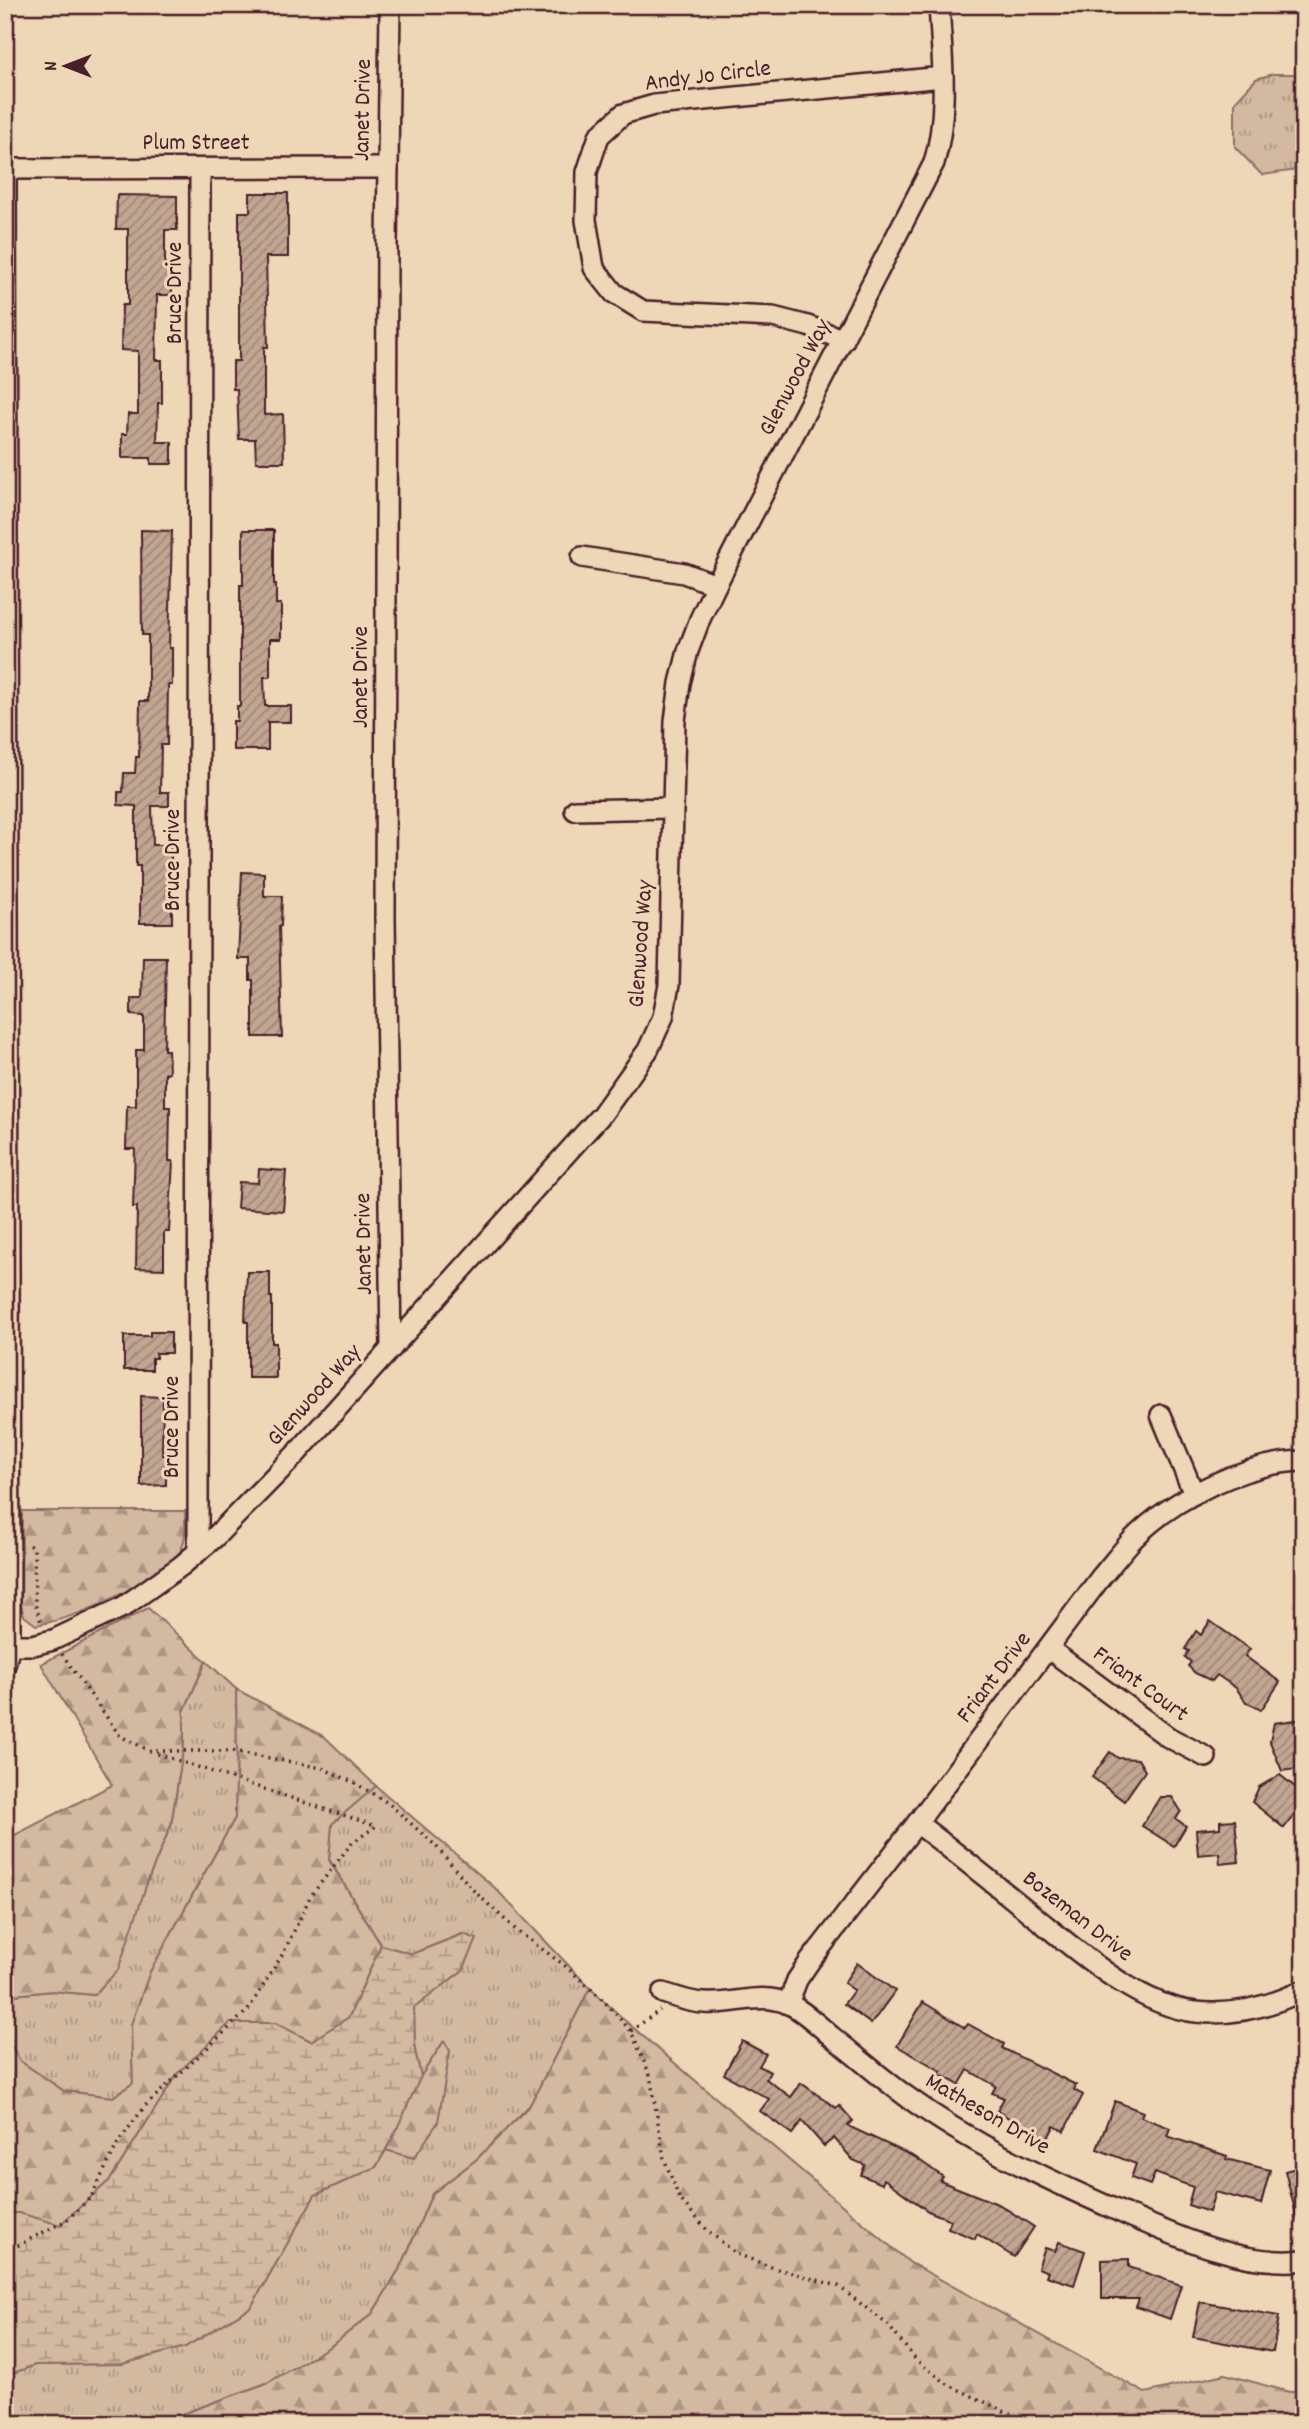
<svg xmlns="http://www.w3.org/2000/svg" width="1309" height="2429" viewBox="0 0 1309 2429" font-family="Dekko,sans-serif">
<defs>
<pattern id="grass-tufts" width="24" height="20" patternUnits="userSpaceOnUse" patternTransform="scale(1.75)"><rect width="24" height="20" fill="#d2b9a0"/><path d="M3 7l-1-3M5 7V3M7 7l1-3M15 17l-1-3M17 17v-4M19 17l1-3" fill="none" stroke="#ac9683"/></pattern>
<pattern id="forest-firs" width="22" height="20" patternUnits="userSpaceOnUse" patternTransform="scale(1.75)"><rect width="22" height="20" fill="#d2b9a0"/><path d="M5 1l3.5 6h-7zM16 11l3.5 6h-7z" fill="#ac9683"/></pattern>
<pattern id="wetland-marsh" width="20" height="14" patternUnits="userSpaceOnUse" patternTransform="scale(1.75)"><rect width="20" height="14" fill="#d2b9a0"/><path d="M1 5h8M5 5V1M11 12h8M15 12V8" fill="none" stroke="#ac9683"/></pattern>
<pattern id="building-hatch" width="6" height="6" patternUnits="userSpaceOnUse" patternTransform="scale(1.75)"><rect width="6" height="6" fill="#c1a691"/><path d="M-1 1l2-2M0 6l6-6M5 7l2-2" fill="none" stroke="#9f8777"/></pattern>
</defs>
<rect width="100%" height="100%" fill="#edd7b6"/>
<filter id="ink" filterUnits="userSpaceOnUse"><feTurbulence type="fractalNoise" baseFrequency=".0143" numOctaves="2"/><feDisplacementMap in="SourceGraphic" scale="14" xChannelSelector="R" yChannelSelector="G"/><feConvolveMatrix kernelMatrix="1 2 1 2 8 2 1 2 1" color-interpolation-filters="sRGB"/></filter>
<g filter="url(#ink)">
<g fill="url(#grass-tufts)" stroke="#8e6c66" stroke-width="2">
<polygon points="1273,74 1304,74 1304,169 1262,175 1235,147 1235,102 1256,79"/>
<polygon points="206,1661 236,1689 237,1749 235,1818 150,1972 131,2025 133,2083 113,2097 64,2091 20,2061 5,2035 5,2007 13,1995 52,1991 94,1995 148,1880 171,1825 184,1744 184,1711"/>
<polygon points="376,1786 495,1888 590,1988 530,2105 477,2159 432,2194 403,2263 372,2314 331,2346 267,2383 155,2424 5,2424 5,2376 35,2365 122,2364 185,2347 251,2307 315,2195 376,2167 386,2150 414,2158 450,2051 444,2041 421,2076 415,2051 414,2008 462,1970 462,1934 412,1954 381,1945 329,1859 332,1823"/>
</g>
<g fill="url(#forest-firs)" stroke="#8e6c66" stroke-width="2">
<path d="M22 1511H185C185 1526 187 1541 179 1554 174 1563 159 1571 150 1577 112 1600 80 1617 36 1625L24 1616 21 1605Z"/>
<polygon points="148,1608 206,1661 184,1711 184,1744 171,1825 148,1880 118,1970 94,1995 52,1991 14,1995 5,2007 5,1840 112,1785 41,1664"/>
<polygon points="236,1689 325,1737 376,1786 332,1824 329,1860 381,1945 349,2017 311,2042 275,2023 178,2073 110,2180 60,2225 19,2213 5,2213 5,2035 20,2061 64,2091 113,2097 133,2083 131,2025 150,1972 235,1818 237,1749"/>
<polygon points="590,1988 630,2025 909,2262 1145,2393 1225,2374 1289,2392 1304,2388 1304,2424 155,2424 267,2383 331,2346 372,2314 403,2263 432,2194 477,2159 530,2105"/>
<polygon points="444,2041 450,2051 438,2122 414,2158 386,2150 421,2076"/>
</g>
<polygon fill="url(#wetland-marsh)" stroke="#8e6c66" stroke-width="2" points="463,1934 477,1939 463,1970 414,2008 415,2051 421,2076 394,2135 376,2167 315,2195 251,2307 185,2347 122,2364 35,2365 5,2376 5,2213 19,2213 60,2225 110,2180 178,2073 230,2023 275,2023 311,2041 349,2017 381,1945 412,1954"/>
<g fill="url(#building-hatch)" stroke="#4a1f2b" stroke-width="2">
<polygon points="250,193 288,193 288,257 266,257 268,347 264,347 264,415 283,414 284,462 256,462 255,439 239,439 237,389 233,389 233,361 239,361 239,212 250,212"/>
<polygon points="117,195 177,196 177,230 165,230 165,269 172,269 172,295 157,295 156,360 162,360 162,403 158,403 157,442 172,442 172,464 151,464 151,458 122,458 122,434 127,434 128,414 138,414 138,351 121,350 122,305 128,305 128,229 116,229"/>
<polygon points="141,530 172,531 169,648 172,648 172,685 168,685 167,745 161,745 160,792 169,792 169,806 152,806 153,845 171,845 171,866 167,866 167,897 172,897 172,923 140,923 140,866 136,866 136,806 118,805 118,792 123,792 124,773 135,773 136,757 139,757 140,701 148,701 148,635 142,635"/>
<polygon points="243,530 274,530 274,584 276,584 276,604 281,604 281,639 270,639 270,677 264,677 265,706 291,706 291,722 268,722 268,750 233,750 233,721 237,721 237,706 240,706 240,585 243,585"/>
<polygon points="242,872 264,873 264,896 282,896 281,926 279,926 282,1037 253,1037 253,980 250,980 250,959 238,959"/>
<polygon points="143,957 166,957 164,1050 168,1050 169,1073 165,1073 165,1107 170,1107 169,1161 173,1161 169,1232 164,1232 164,1269 136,1268 137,1207 133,1207 135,1149 126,1149 127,1106 136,1106 136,1050 144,1050 144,1016 131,1015 131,998 142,998"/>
<polygon points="259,1169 286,1171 283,1211 237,1208 239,1182 258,1183"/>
<polygon points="247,1272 270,1272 270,1297 272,1297 272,1343 276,1343 276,1378 248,1378 248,1322 245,1322"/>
<polygon points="150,1332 171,1332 171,1353 156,1353 156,1358 152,1358 152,1370 124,1370 124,1336 150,1336"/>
<polygon points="141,1396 163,1397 162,1455 166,1455 166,1485 141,1486"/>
<polygon points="1210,1621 1250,1649 1245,1656 1280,1682 1261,1710 1246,1702 1236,1688 1217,1675 1212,1681 1195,1673 1188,1666 1191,1662 1185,1657 1189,1651 1185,1649 1196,1631 1201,1635"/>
<polygon points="1304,1719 1304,1768 1282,1771 1270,1742 1274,1723"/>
<polygon points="1110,1752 1118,1758 1138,1759 1145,1771 1124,1801 1092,1777"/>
<polygon points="1280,1775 1304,1794 1304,1803 1284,1828 1252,1802 1259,1787"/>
<polygon points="1160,1797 1172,1797 1181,1811 1176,1819 1186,1826 1174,1846 1142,1826"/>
<polygon points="1235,1820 1239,1862 1220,1864 1219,1853 1198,1855 1196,1830 1220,1828 1220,1821"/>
<polygon points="857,1963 895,1991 871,2024 844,2004 854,1990 844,1983"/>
<polygon points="923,2002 965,2028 968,2024 1004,2044 1002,2048 1076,2085 1074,2090 1083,2095 1064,2131 1054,2126 1047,2140 997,2111 1004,2098 992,2093 996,2086 968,2070 959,2085 939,2074 941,2071 897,2046"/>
<polygon points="742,2041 766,2054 759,2066 770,2072 766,2079 791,2097 801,2083 836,2108 839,2105 853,2121 848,2126 915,2157 943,2177 940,2181 1000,2205 1034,2227 1014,2257 977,2234 975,2239 948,2228 951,2220 928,2211 884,2179 882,2184 861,2175 865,2165 853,2160 834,2138 824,2146 802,2121 792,2134 760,2111 769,2099 724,2074"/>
<polygon points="1115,2101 1143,2112 1141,2117 1170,2128 1167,2136 1227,2156 1226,2159 1270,2170 1261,2204 1215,2192 1209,2212 1188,2205 1193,2187 1155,2173 1150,2185 1131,2178 1136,2164 1097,2149"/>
<polygon points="1304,2166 1304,2221 1298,2222 1285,2171"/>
<polygon points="1059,2242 1085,2251 1074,2285 1046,2276 1048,2272 1038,2268 1045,2248 1055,2251"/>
<polygon points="1129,2259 1129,2267 1181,2285 1170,2319 1136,2307 1139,2299 1102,2299 1102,2260"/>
<polygon points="1200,2302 1279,2316 1273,2352 1193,2337"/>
</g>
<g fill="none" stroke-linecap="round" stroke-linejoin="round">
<g stroke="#4a1f2b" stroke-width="24">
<g id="minor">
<polyline points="390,5 387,245 385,917 391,1349"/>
<polyline points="5,169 388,168"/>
<polyline points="844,340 808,326 773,317 643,311 614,293 594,268 586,220 587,172 599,136 623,114 654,105 943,77"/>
<polyline points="582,557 684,573 716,585"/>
<polyline points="575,810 673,808"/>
<polyline points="1161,1415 1194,1494"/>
<polyline points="198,1552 200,169"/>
<path d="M5 1645H33L53 1640 123 1607 181 1566 214 1538 297 1453 602 1114 648 1050 663 1017 669 985 675 721 680 683 688 651 700 619 716 585 934 163C949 112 942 58 939 5"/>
<polyline points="1049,1649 1168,1737 1206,1757"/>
<polyline points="5,1665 10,1645 10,1623 6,169"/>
<path d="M917 1823C955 1852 992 1882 1029 1912 1074 1948 1137 2006 1196 2012 1233 2016 1271 2006 1304 1990"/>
<path d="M663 1993C677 1997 690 2003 705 2003 733 2005 761 1991 789 2004 804 2011 818 2025 831 2036 856 2056 880 2077 906 2096 970 2143 1044 2178 1116 2210 1171 2234 1243 2268 1304 2260"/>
<path d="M788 2004 797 1980 810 1961 917 1823 1101 1577C1112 1564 1122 1551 1133 1539 1173 1498 1246 1462 1304 1461"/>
</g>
</g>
<g stroke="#4a1f2b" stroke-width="3.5" stroke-dasharray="2 5" stroke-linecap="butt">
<polyline points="29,1545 34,1549 35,1604 42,1625"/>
<polyline points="62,1654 120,1736 150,1751 233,1751 322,1768 355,1783 388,1803 435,1845 473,1890 516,1930 564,1965 600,1997 631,2031 650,2075 664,2158 679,2198 708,2231 737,2254 774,2268 838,2286 887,2324 916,2360 949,2385 1031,2424"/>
<polyline points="631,2031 660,2010"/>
<polyline points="5,2252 67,2220 91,2197 119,2141 145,2106 248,2010 284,1952 310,1897 351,1844 376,1826 155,1753"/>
</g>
<use href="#minor" stroke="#edd7b6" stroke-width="19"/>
</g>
</g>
<g text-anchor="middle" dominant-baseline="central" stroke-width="6" stroke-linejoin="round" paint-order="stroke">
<g font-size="24" fill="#4a1f2b" stroke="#edd7b6">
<text transform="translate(708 77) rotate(-7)">Andy Jo Circle</text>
<text transform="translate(364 110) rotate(-89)">Janet Drive</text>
<text x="196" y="144">Plum Street</text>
<text transform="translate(176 293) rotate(-90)">Bruce Drive</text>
<text transform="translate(796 378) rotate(-62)">Glenwood Way</text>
<text transform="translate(362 677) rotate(-90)">Janet Drive</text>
<text transform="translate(174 860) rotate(-90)">Bruce Drive</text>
<text transform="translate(642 944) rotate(-86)">Glenwood Way</text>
<text transform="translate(365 1244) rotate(-91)">Janet Drive</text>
<text transform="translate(315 1396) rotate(-48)">Glenwood Way</text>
<text transform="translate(173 1427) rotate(-90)">Bruce Drive</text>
<text transform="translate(995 1678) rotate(-53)">Friant Drive</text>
<text transform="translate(1140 1685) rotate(36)">Friant Court</text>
<text transform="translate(1077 1917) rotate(38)">Bozeman Drive</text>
<text transform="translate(987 2115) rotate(30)">Matheson Drive</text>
</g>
</g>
<rect width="1309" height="2429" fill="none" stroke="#edd7b6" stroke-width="28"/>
<rect x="14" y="14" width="1281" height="2401" fill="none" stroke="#4a1f2b" stroke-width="2.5" filter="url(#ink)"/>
<g transform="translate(66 66) rotate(270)" stroke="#edd7b6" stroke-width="5" paint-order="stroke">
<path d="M0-5L12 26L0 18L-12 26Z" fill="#4a1f2b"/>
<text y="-10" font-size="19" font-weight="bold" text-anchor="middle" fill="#4a1f2b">N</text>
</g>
</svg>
